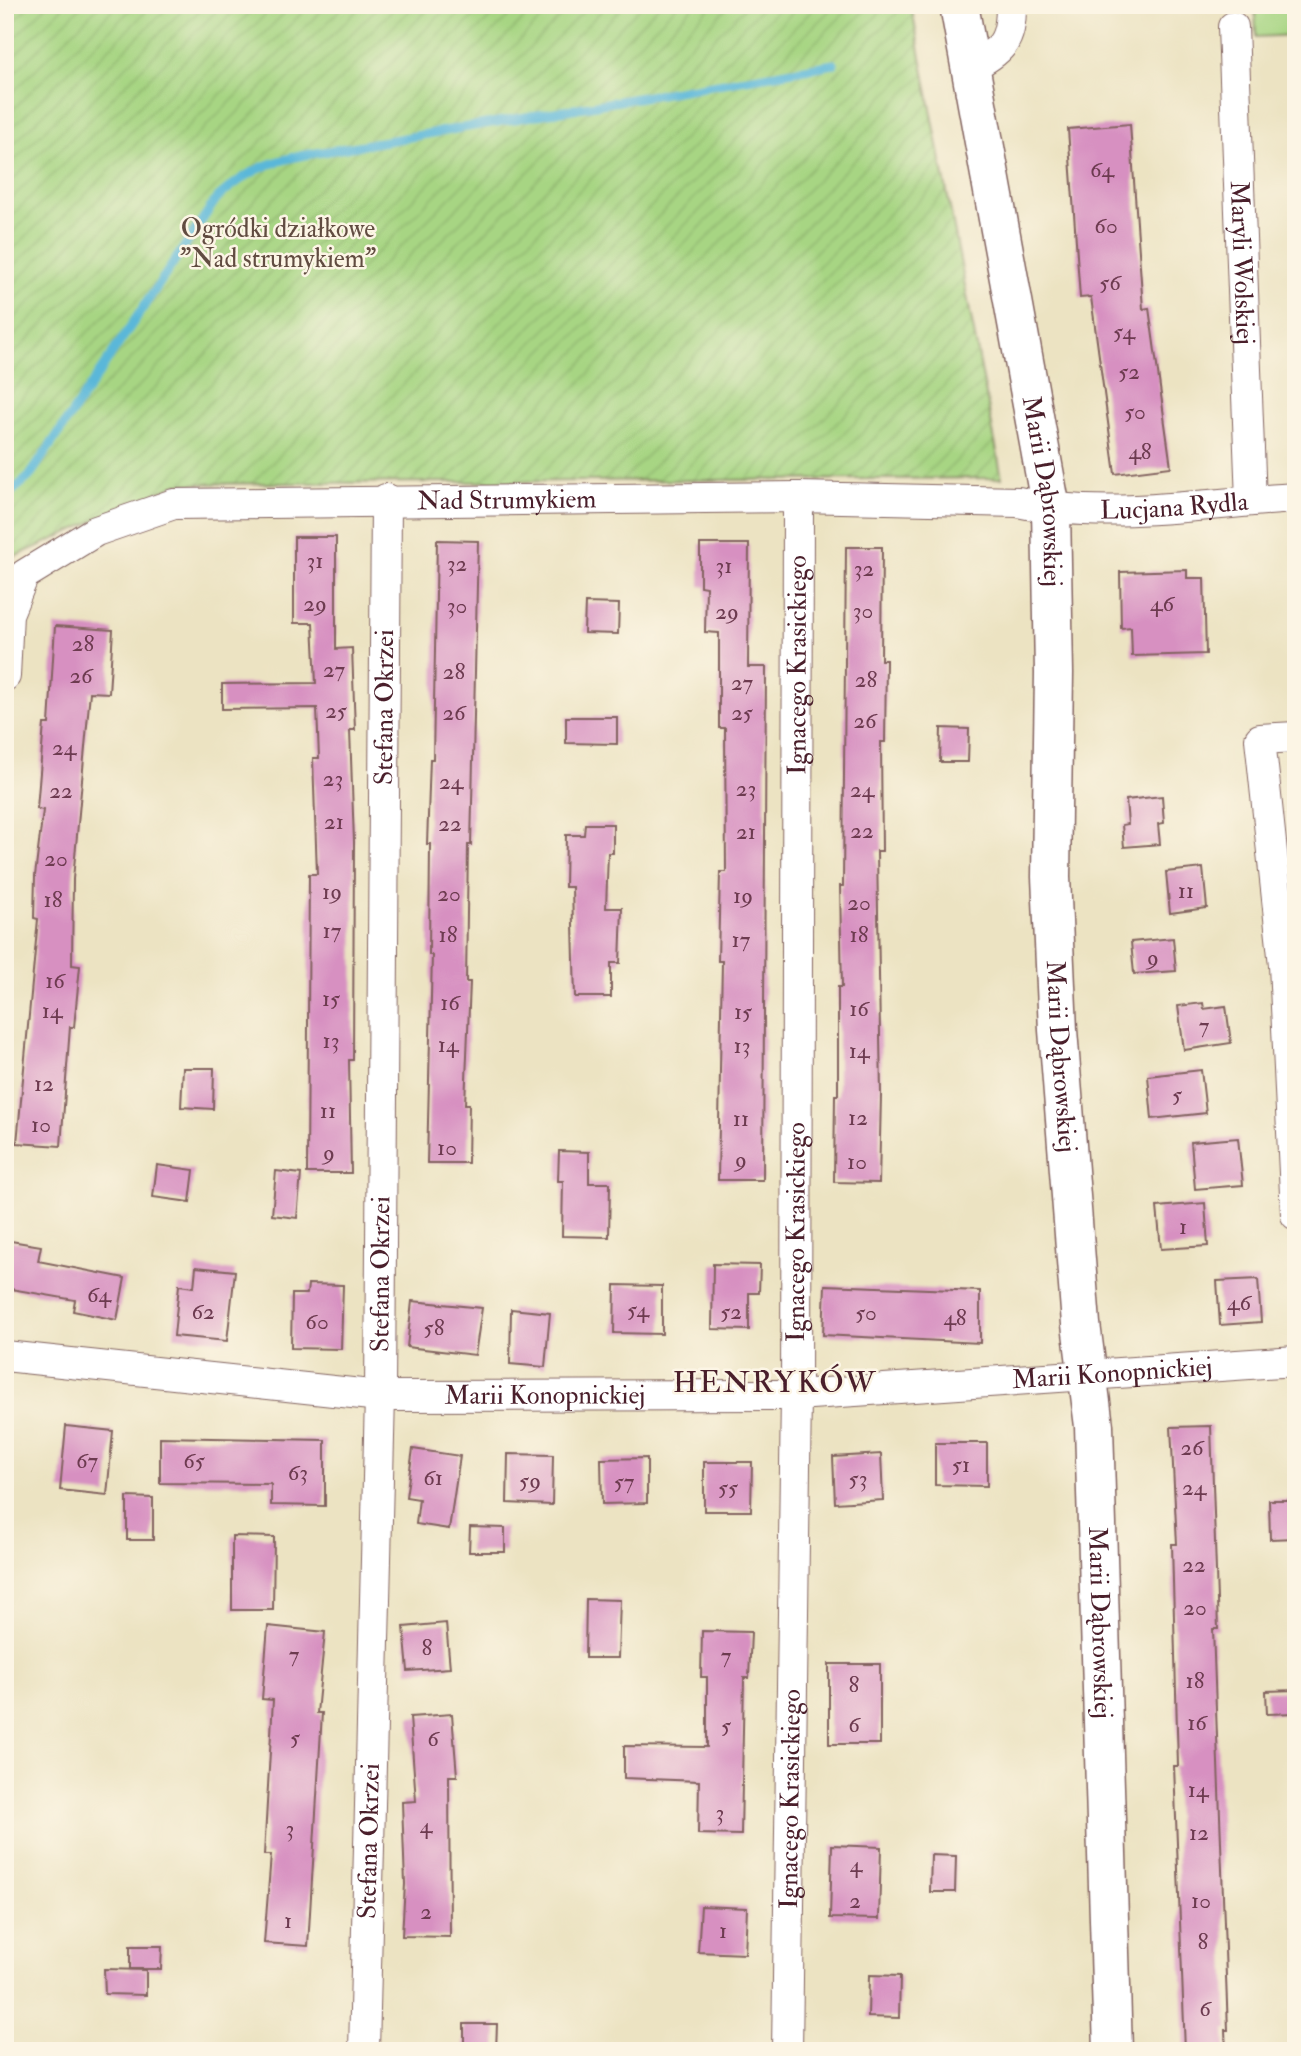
<svg xmlns="http://www.w3.org/2000/svg" width="1301" height="2056" viewBox="0 0 1301 2056" font-family="'IM FELL Double Pica',serif">
<defs>
<pattern id="garden-furrows" width="10" height="10" patternUnits="userSpaceOnUse" patternTransform="scale(1.75)"><rect width="10" height="10" fill="#a7d583"/><path d="M-1 1l2-2M0 10L10 0M9 11l2-2" fill="none" stroke="#91b671"/></pattern>
</defs>
<rect width="100%" height="100%" fill="#fcf5e5"/>
<filter id="ink" filterUnits="userSpaceOnUse"><feTurbulence type="fractalNoise" baseFrequency=".0143" numOctaves="2"/><feDisplacementMap in="SourceGraphic" scale="14" xChannelSelector="R" yChannelSelector="G"/><feConvolveMatrix kernelMatrix="1 2 1 2 8 2 1 2 1" color-interpolation-filters="sRGB"/></filter>
<filter id="wash" filterUnits="userSpaceOnUse"><feTurbulence type="fractalNoise" baseFrequency=".00686" numOctaves="4" result="noise"/><feDisplacementMap in="SourceGraphic" scale="28" xChannelSelector="R" yChannelSelector="G"/><feGaussianBlur stdDeviation="1.57" result="paint"/><feColorMatrix in="noise" values="0 0 0 0 0 0 0 0 0 0 0 0 0 0 0 0 0 1.4 0 .05"/><feComposite in="paint" operator="in"/></filter>
<g filter="url(#wash)">
<rect width="100%" height="100%" fill="#ece3c2"/>
<polygon fill="#a7d583" stroke="#787a57" stroke-width="2" points="1255,5 1296,5 1296,35 1256,37"/>
<polygon fill="url(#garden-furrows)" stroke="#787a57" stroke-width="2" points="5,5 911,5 1002,478 177,484 5,561"/>
<g fill="none" stroke-linecap="round" stroke-linejoin="round">
<path stroke="#5ab7d9" stroke-width="9" d="M5 497 29 477 217 198C247 172 266 162 305 155L834 64"/>
</g>
<g id="blocks">
<g fill="#d790c1">
<polygon points="1130,124 1143,309 1149,308 1171,467 1115,474 1091,297 1080,298 1068,129"/>
<polygon points="294,537 336,537 336,649 352,648 355,730 350,730 354,842 353,1060 349,1060 351,1173 307,1173 309,874 317,874 313,758 319,758 317,708 222,709 222,684 316,683 313,623 294,623"/>
<polygon points="437,540 478,541 472,803 471,845 468,845 466,982 470,982 465,1104 469,1104 468,1163 427,1163 432,955 429,955 430,844 427,844 430,759 433,759"/>
<polygon points="700,544 749,544 748,667 766,667 763,1180 718,1180 722,961 718,961 720,872 726,872 725,728 719,728 719,633 705,632 706,587 700,586"/>
<polygon points="846,547 882,547 881,660 886,660 885,742 881,742 882,851 877,851 881,1095 879,1183 834,1182 835,1095 838,1095 838,987 842,987 840,886 843,886"/>
<polygon points="1187,570 1187,578 1204,578 1206,654 1132,656 1131,627 1121,628 1120,572"/>
<polygon points="585,603 619,604 618,634 584,633"/>
<polygon points="55,626 113,630 109,693 90,692 73,879 72,965 80,966 74,1027 70,1027 61,1146 17,1143 38,919 34,918 35,876 43,810 37,809 44,724 49,724"/>
<polygon points="566,717 617,717 617,744 566,743"/>
<polygon points="941,728 969,729 968,762 940,762"/>
<polygon points="1162,796 1164,823 1158,824 1160,844 1124,847 1122,825 1128,824 1126,800"/>
<polygon points="585,824 613,824 613,853 608,853 606,908 622,908 620,963 611,963 611,997 575,997 572,887 565,887 566,835 584,835"/>
<polygon points="1203,868 1207,908 1170,913 1166,872"/>
<polygon points="1173,938 1176,971 1134,974 1131,942"/>
<polygon points="1203,1003 1204,1009 1226,1006 1231,1043 1184,1050 1178,1006"/>
<polygon points="183,1068 214,1068 213,1109 181,1107"/>
<polygon points="1201,1070 1206,1113 1152,1119 1148,1076"/>
<polygon points="1238,1138 1243,1185 1195,1189 1191,1142"/>
<polygon points="559,1151 589,1152 589,1183 610,1183 609,1237 562,1236 563,1181 558,1181"/>
<polygon points="157,1165 194,1170 190,1202 153,1197"/>
<polygon points="276,1171 301,1174 297,1218 272,1215"/>
<polygon points="1205,1203 1208,1246 1161,1249 1157,1207"/>
<polygon points="5,1240 41,1246 38,1261 125,1278 117,1320 73,1311 75,1300 5,1288"/>
<polygon points="713,1264 760,1265 759,1293 749,1293 749,1330 712,1329"/>
<polygon points="196,1267 235,1271 227,1341 174,1336 179,1285 194,1287"/>
<polygon points="1258,1279 1261,1322 1220,1325 1217,1281"/>
<polygon points="308,1284 343,1285 341,1349 291,1348 292,1294 307,1294"/>
<polygon points="615,1285 662,1286 662,1334 614,1333"/>
<polygon points="825,1285 980,1291 980,1343 823,1335"/>
<polygon points="412,1301 482,1308 475,1355 407,1347"/>
<polygon points="511,1309 550,1313 545,1367 510,1364"/>
<polygon points="66,1426 113,1431 107,1495 60,1490"/>
<polygon points="1211,1426 1218,1629 1213,1629 1228,2030 1225,2030 1226,2051 1185,2051 1174,1766 1178,1766 1172,1544 1177,1544 1171,1427"/>
<polygon points="160,1437 325,1440 325,1506 271,1505 271,1484 160,1483"/>
<polygon points="935,1443 987,1443 987,1486 935,1485"/>
<polygon points="413,1449 460,1456 449,1529 416,1524 419,1499 406,1497"/>
<polygon points="508,1454 553,1455 552,1505 507,1503"/>
<polygon points="881,1454 883,1500 835,1503 833,1457"/>
<polygon points="647,1458 647,1503 602,1504 601,1459"/>
<polygon points="704,1462 752,1462 751,1511 704,1511"/>
<polygon points="127,1497 153,1498 153,1540 127,1540"/>
<polygon points="1269,1500 1296,1500 1296,1538 1270,1539"/>
<polygon points="470,1527 505,1528 505,1552 469,1552"/>
<polygon points="232,1536 274,1537 273,1610 232,1610"/>
<polygon points="586,1599 620,1600 618,1658 585,1658"/>
<polygon points="446,1623 450,1668 408,1671 404,1627"/>
<polygon points="268,1626 325,1632 317,1713 322,1713 308,1946 264,1943 271,1855 264,1855 273,1700 262,1699"/>
<polygon points="702,1631 751,1632 749,1678 744,1678 741,1835 698,1834 699,1781 624,1778 624,1746 707,1747 707,1677 701,1677"/>
<rect x="829" y="1664" width="51" height="80"/>
<polygon points="1296,1690 1296,1713 1267,1714 1266,1691"/>
<polygon points="452,1714 457,1776 449,1776 450,1937 402,1936 405,1884 402,1802 416,1801 410,1717"/>
<polygon points="832,1845 881,1847 879,1919 830,1918"/>
<polygon points="931,1855 956,1856 955,1892 930,1892"/>
<polygon points="701,1906 747,1908 745,1954 698,1952"/>
<polygon points="130,1946 162,1946 161,1969 130,1969"/>
<polygon points="104,1969 146,1970 146,1995 105,1994"/>
<polygon points="869,1975 900,1976 899,2018 868,2017"/>
<polygon points="464,2024 497,2024 496,2051 464,2050"/>
</g>
</g>
</g>
<g filter="url(#ink)">
<use href="#blocks" fill-opacity="0" stroke="#836460" stroke-width="2"/>
<g fill="none" stroke-linecap="round" stroke-linejoin="round">
<g stroke="#836460" stroke-width="32">
<g id="minor">
<path id="s1" d="M1233 27 1251 501"/>
<path d="M970 68C1002 49 1011 44 1011 5"/>
<path id="s2" d="M5 676 8 614 24 575 96 531 174 504 798 497 1018 502C1106 521 1206 503 1296 498"/>
<polyline points="1296,737 1260,739 1284,965 1296,1215"/>
<path id="s3" d="M5 1356 380 1396 796 1395 1296 1361"/>
<path id="s4" d="M364 2051 380 1396 386 499"/>
<path id="s5" d="M787 2051 796 1395 798 497"/>
</g>
</g>
<g stroke="#836460" stroke-width="41">
<g id="tertiary">
<path id="s6" d="M959 5 1051 509 1054 673 1051 877 1058 1030 1081 1324 1094 1426 1113 2051"/>
</g>
</g>
<use href="#minor" stroke="#fff" stroke-width="30"/>
<use href="#tertiary" stroke="#fff" stroke-width="38"/>
</g>
</g>
<g text-anchor="middle" dominant-baseline="central" stroke-width="5" stroke-linejoin="round" paint-order="stroke">
<g font-size="23" fill="#6d3b50">
<text x="1102" y="169">64</text>
<text x="1106" y="225">60</text>
<text x="1110" y="282">56</text>
<text x="1124" y="331">54</text>
<text x="1129" y="371">52</text>
<text x="1135" y="411">50</text>
<text x="1140" y="451">48</text>
<text x="315" y="560">31</text>
<text x="457" y="563">32</text>
<text x="724" y="565">31</text>
<text x="864" y="568">32</text>
<text x="315" y="603">29</text>
<text x="1162" y="603">46</text>
<text x="457" y="605">30</text>
<text x="863" y="610">30</text>
<text x="727" y="611">29</text>
<text x="83" y="643">28</text>
<text x="334" y="669">27</text>
<text x="454" y="671">28</text>
<text x="81" y="675">26</text>
<text x="866" y="679">28</text>
<text x="742" y="682">27</text>
<text x="336" y="710">25</text>
<text x="454" y="712">26</text>
<text x="742" y="712">25</text>
<text x="865" y="720">26</text>
<text x="64" y="747">24</text>
<text x="333" y="778">23</text>
<text x="451" y="781">24</text>
<text x="746" y="788">23</text>
<text x="862" y="789">24</text>
<text x="61" y="790">22</text>
<text x="334" y="821">21</text>
<text x="450" y="823">22</text>
<text x="862" y="830">22</text>
<text x="746" y="831">21</text>
<text x="56" y="858">20</text>
<text x="1186" y="890">11</text>
<text x="332" y="891">19</text>
<text x="449" y="893">20</text>
<text x="743" y="895">19</text>
<text x="53" y="899">18</text>
<text x="859" y="902">20</text>
<text x="332" y="930">17</text>
<text x="448" y="934">18</text>
<text x="859" y="934">18</text>
<text x="741" y="939">17</text>
<text x="1153" y="957">9</text>
<text x="55" y="980">16</text>
<text x="331" y="998">15</text>
<text x="450" y="1002">16</text>
<text x="859" y="1008">16</text>
<text x="52" y="1010">14</text>
<text x="743" y="1011">15</text>
<text x="1204" y="1025">7</text>
<text x="331" y="1040">13</text>
<text x="448" y="1044">14</text>
<text x="742" y="1045">13</text>
<text x="859" y="1050">14</text>
<text x="44" y="1083">12</text>
<text x="1177" y="1094">5</text>
<text x="328" y="1110">11</text>
<text x="858" y="1117">12</text>
<text x="741" y="1118">11</text>
<text x="41" y="1124">10</text>
<text x="447" y="1147">10</text>
<text x="329" y="1152">9</text>
<text x="741" y="1159">9</text>
<text x="857" y="1161">10</text>
<text x="1183" y="1226">1</text>
<text x="99" y="1294">64</text>
<text x="1239" y="1302">46</text>
<text x="638" y="1309">54</text>
<text x="203" y="1311">62</text>
<text x="731" y="1311">52</text>
<text x="866" y="1312">50</text>
<text x="955" y="1317">48</text>
<text x="317" y="1321">60</text>
<text x="434" y="1327">58</text>
<text x="1192" y="1447">26</text>
<text x="87" y="1460">67</text>
<text x="194" y="1460">65</text>
<text x="961" y="1464">51</text>
<text x="298" y="1472">63</text>
<text x="433" y="1477">61</text>
<text x="858" y="1478">53</text>
<text x="530" y="1480">59</text>
<text x="624" y="1481">57</text>
<text x="728" y="1487">55</text>
<text x="1194" y="1487">24</text>
<text x="1194" y="1564">22</text>
<text x="1195" y="1607">20</text>
<text x="427" y="1647">8</text>
<text x="294" y="1654">7</text>
<text x="726" y="1655">7</text>
<text x="1195" y="1680">18</text>
<text x="854" y="1684">8</text>
<text x="1197" y="1722">16</text>
<text x="854" y="1724">6</text>
<text x="726" y="1725">5</text>
<text x="295" y="1737">5</text>
<text x="433" y="1738">6</text>
<text x="1198" y="1789">14</text>
<text x="720" y="1812">3</text>
<text x="426" y="1825">4</text>
<text x="290" y="1828">3</text>
<text x="1199" y="1832">12</text>
<text x="856" y="1864">4</text>
<text x="855" y="1900">2</text>
<text x="1201" y="1900">10</text>
<text x="426" y="1911">2</text>
<text x="288" y="1920">1</text>
<text x="723" y="1930">1</text>
<text x="1203" y="1941">8</text>
<text x="1205" y="2008">6</text>
</g>
<g font-size="26" fill="#614c41" stroke="#fcf5e5">
<text x="278" y="229">Ogródki działkowe<tspan x="278" dy="30">"Nad strumykiem"</tspan></text>
</g>
<g font-size="26" fill="#4a1f2b" stroke="#fcf5e5">
<text stroke="none"><textPath href="#s1" startOffset="236">Maryli Wolskiej</textPath></text>
<text stroke="none"><textPath href="#s6" startOffset="494">Marii Dąbrowskiej</textPath></text>
<text stroke="none"><textPath href="#s2" startOffset="604">Nad Strumykiem</textPath></text>
<text stroke="none"><textPath href="#s2" startOffset="1272">Lucjana Rydla</textPath></text>
<text stroke="none"><textPath href="#s5" startOffset="1386">Ignacego Krasickiego</textPath></text>
<text stroke="none"><textPath href="#s4" startOffset="1344">Stefana Okrzei</textPath></text>
<text stroke="none"><textPath href="#s6" startOffset="1060">Marii Dąbrowskiej</textPath></text>
<text stroke="none"><textPath href="#s5" startOffset="819">Ignacego Krasickiego</textPath></text>
<text stroke="none"><textPath href="#s4" startOffset="777">Stefana Okrzei</textPath></text>
<text stroke="none"><textPath href="#s3" startOffset="1110">Marii Konopnickiej</textPath></text>
<text stroke="none"><textPath href="#s3" startOffset="542">Marii Konopnickiej</textPath></text>
<text stroke="none"><textPath href="#s6" startOffset="1628">Marii Dąbrowskiej</textPath></text>
<text stroke="none"><textPath href="#s5" startOffset="252">Ignacego Krasickiego</textPath></text>
<text stroke="none"><textPath href="#s4" startOffset="210">Stefana Okrzei</textPath></text>
</g>
<g font-size="30" letter-spacing="2" fill="#4a1f2b" stroke="#fcf5e5">
<text x="775" y="1382">HENRYKÓW</text>
</g>
</g>
<rect width="1301" height="2056" fill="none" stroke="#fcf5e5" stroke-width="28"/>
</svg>
